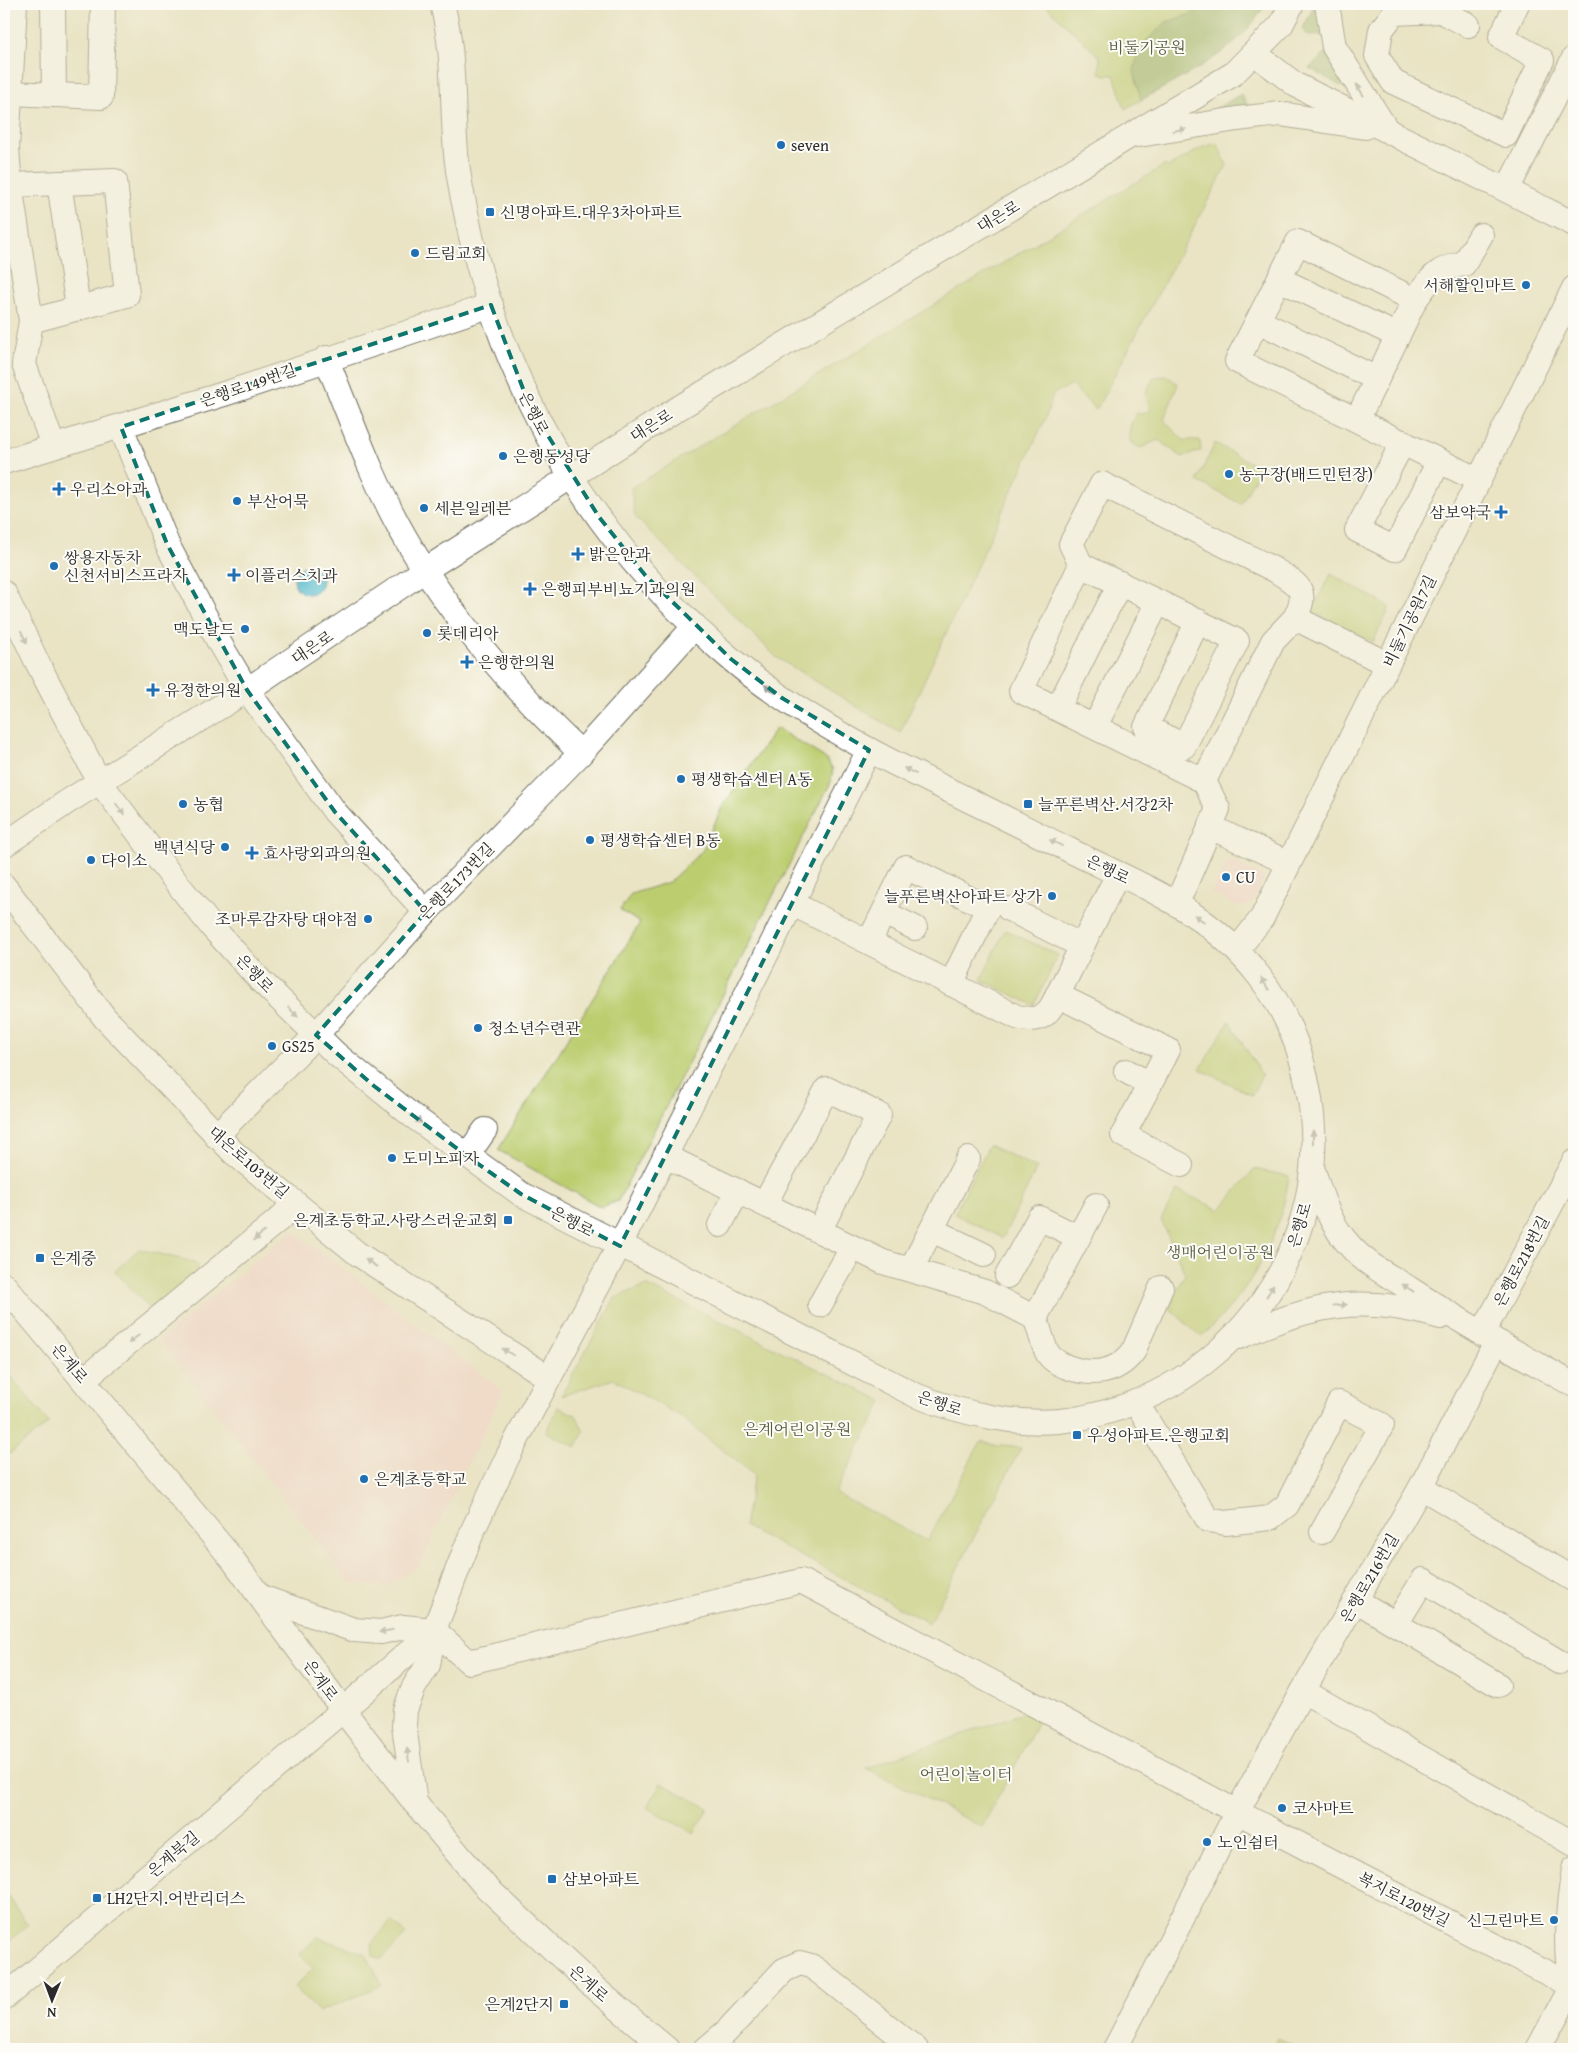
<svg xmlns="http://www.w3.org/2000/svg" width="1578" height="2053" viewBox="0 0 1578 2053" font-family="'Gentium Book Plus','Noto Serif KR',serif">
<rect width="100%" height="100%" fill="#fdfcf7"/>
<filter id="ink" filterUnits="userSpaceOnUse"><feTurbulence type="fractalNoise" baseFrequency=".02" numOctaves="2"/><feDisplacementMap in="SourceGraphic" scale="10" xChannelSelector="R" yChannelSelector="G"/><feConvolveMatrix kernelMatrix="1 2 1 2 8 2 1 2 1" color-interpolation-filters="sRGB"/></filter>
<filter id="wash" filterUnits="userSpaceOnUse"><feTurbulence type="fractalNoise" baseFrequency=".0096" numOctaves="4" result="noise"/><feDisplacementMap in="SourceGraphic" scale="20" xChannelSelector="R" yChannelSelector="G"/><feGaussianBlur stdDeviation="1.12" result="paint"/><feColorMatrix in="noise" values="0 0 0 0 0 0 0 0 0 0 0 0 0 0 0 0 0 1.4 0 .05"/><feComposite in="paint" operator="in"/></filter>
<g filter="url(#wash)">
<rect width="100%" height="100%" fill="#eae4c5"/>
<g fill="#f7d0cd">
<polygon points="1229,859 1265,877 1254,900 1248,906 1235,906 1211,893"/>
<polygon points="292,1230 503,1391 419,1566 387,1587 350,1583 159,1340"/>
</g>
<g fill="#bccd70" stroke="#747c4e">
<path d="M1044 4H1265C1239 54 1171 82 1125 109L1114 75H1105L1099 72 1100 57Z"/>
<polygon points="1217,143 1227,165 1096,410 1071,385 1053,394 1046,417 900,733 776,657 635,517 631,488 1165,165 1168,167 1203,147"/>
<path d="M1167 376 1178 384 1164 420 1183 440H1200L1201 451 1182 457 1158 440 1141 448 1131 443C1127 431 1130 424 1137 413L1142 414 1150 411 1146 392 1154 377Z"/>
<polygon points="1215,443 1260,468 1241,504 1197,481"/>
<polygon points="1331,574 1388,606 1389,610 1373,642 1311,611"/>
<polygon points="776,728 825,758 833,769 830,784 618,1201 601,1207 498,1150 640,923 620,910 631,894 669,882 703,850 722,807"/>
<polygon points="1005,930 1058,955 1034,1005 981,980"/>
<polygon points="1229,1021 1262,1075 1252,1095 1200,1069"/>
<polygon points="989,1145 1037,1168 1003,1238 954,1214"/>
<path d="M1254 1169 1289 1176C1280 1241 1249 1293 1201 1337L1169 1308 1185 1274 1161 1220 1177 1190 1220 1210Z"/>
<polygon points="139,1249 194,1262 198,1265 198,1270 157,1306 148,1307 115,1271"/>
<polygon points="646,1285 883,1401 835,1493 927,1541 981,1441 994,1445 1021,1448 929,1623 744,1526 754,1475 677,1414 614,1379 561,1396 615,1298"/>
<polygon points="4,1368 49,1423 4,1458"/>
<polygon points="558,1407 576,1415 584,1432 576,1447 546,1432"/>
<polygon points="1026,1712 1040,1719 982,1827 866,1768"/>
<polygon points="661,1783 708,1808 694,1833 647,1808"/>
<polygon points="4,1890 28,1925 4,1945"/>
<polygon points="391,1921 406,1934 382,1959 373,1956 372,1943"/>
<polygon points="317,1937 366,1954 382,1985 319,2012 294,1987 313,1969 300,1954"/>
<polygon points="1278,2038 1301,2049 1273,2049"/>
</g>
<g fill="#95b062" stroke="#606e46">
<path d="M1210 4H1265C1241 51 1185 75 1141 100L1134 71 1137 56 1142 45 1166 22 1188 15Z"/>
<polygon points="1315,4 1321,4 1325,35 1309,36 1302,30"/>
<polygon points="1330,50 1362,98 1309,68"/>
<polygon points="1241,94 1251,110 1184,127"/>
</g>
<circle fill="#4ab5c8" stroke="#3a707a" cx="308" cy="580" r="14"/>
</g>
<g filter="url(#ink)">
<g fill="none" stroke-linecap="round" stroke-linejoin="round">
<g stroke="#6e6c61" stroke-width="26">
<g id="minor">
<polyline points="15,4 7,149 10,185 31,321 24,364 53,446"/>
<polyline points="53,4 54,95"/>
<polyline points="1327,4 1334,47 1386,129"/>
<polyline points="1445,4 1441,11 1394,13 1381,30 1377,56 1393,82 1506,135 1542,60 1501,37 1517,4"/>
<polyline points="1441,11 1468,25"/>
<polyline points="1254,53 1296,85 1574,224"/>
<polyline points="10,93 101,97 103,4"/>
<polyline points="1139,135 1237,119 1280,114 1365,127"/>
<polyline points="59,183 78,308"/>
<polyline points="10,185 115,181 127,295 31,321"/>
<polyline points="1507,190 1574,58"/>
<polyline points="1279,279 1398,336"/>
<path d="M1415 300C1431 278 1436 268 1464 264L1481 235"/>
<polyline points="1258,321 1377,379"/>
<path d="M326 358C351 419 373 482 406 539 452 619 514 690 581 753"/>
<polyline points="1357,420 1415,300 1298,242 1237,361 1478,480"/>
<polyline points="121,427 167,544 220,644 247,690 335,812 426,912"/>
<polyline points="1403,442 1357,530 1395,549 1439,461"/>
<polyline points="4,462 227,393 491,305"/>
<polyline points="1081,565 1071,544 1102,484 1273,569"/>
<path d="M1278 572C1301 586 1308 592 1295 618"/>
<path d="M4 593 37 662 99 781 169 873 212 927 260 980 336 1054 410 1114 521 1194 915 1395C963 1414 1023 1428 1075 1419 1232 1393 1339 1244 1308 1088 1301 1048 1284 1008 1259 976 1207 909 1144 887 1071 851 1012 821 952 792 892 762 836 733 779 700 731 659 593 544 499 384 465 208 460 186 456 162 455 139 452 94 454 48 442 4"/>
<polyline points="1158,602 1237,641 1184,746 1146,727 1198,621"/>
<polyline points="1058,708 1120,583"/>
<polyline points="1095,726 1158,602 1081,565 1021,691 1204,781"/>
<polyline points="1210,827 1289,863"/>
<polyline points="4,845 67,802 247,690 425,570 677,409 1233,74 1281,25 1292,4"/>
<polyline points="4,886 105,1018 234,1153 358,1254 549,1378"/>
<polyline points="1177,903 1218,809 1204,781 1273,641 1295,618 1387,664"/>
<path d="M793 904 1017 1017C1033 1021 1043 1020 1052 1006L1118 874"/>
<polyline points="1009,909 1082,946"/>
<polyline points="884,913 915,928"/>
<polyline points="869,942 906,867 988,908 951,984"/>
<polyline points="1237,950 1262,918 1574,288"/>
<polyline points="1057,995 1168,1050 1123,1135 1181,1165"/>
<polyline points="1126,1071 1150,1084"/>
<polyline points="216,1136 316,1035 426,912 581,753 695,626"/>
<polyline points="467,1156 485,1130"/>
<path d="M665 1156 883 1262 985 1292 1035 1318C1040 1329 1042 1344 1048 1354 1053 1361 1060 1364 1067 1367 1092 1376 1116 1374 1133 1352L1161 1288"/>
<path d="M1314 1173C1322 1200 1331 1226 1351 1247 1367 1265 1390 1276 1410 1289 1463 1324 1519 1354 1574 1385"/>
<polyline points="765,1203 827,1089 879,1115 819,1231"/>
<polyline points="720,1225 738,1191"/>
<polyline points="932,1230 984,1255"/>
<polyline points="911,1269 968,1159"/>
<polyline points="1007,1276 1039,1218 1078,1237"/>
<polyline points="4,1285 233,1560 343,1710 415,1803 485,1886 598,1991 667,2049"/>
<polyline points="820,1305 852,1248"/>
<polyline points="1035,1318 1096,1205"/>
<polyline points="1482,1334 1574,1162"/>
<path d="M1239 1337C1311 1304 1363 1294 1441 1317"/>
<polyline points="84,1379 282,1217 294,1202"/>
<polyline points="1136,1402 1208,1520 1226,1523 1270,1518 1287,1505 1339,1403 1382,1425 1322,1532"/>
<polyline points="1421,1487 1574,1580"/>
<polyline points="261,1597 354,1630 381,1632 403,1627 434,1630 469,1662 801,1581 1237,1812 1574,1987"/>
<polyline points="1357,1601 1498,1685"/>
<polyline points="1396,1624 1423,1580 1559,1662"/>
<polyline points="1303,1691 1574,1844"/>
<polyline points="415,1803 404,1726 405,1710 414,1687 428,1665 434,1630 473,1530 508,1456 637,1212 869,750"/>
<polyline points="4,1998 343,1710 434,1630"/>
<polyline points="706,2049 726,2032 784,1970 800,1963 811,1966 822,1974 916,2049"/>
<polyline points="1115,2049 1237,1812 1303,1691 1421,1487 1496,1342"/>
<path d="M1538 2049 1572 1986C1563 1949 1568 1906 1574 1869"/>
</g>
</g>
<use href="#minor" stroke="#fff" stroke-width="24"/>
</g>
<defs><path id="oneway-solid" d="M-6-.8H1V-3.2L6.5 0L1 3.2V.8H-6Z" transform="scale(1.25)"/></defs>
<g fill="#a0a0a0">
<use href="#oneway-solid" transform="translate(1360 90) rotate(-122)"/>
<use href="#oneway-solid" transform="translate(1179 130) rotate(-9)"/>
<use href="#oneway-solid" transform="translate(24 637) rotate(63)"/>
<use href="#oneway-solid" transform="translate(770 689) rotate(-143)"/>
<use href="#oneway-solid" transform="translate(910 771) rotate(-154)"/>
<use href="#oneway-solid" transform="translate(120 809) rotate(53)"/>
<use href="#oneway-solid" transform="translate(1056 843) rotate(-154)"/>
<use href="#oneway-solid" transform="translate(1200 919) rotate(-144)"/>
<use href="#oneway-solid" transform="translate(1265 984) rotate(-124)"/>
<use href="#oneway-solid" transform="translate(293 1012) rotate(44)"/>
<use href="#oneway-solid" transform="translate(416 1119) rotate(37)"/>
<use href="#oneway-solid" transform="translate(1313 1137) rotate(-90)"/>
<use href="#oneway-solid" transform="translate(259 1236) rotate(140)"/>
<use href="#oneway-solid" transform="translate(371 1263) rotate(-146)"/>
<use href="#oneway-solid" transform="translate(1408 1288) rotate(-147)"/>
<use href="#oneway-solid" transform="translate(1270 1291) rotate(-58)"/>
<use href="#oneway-solid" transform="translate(1340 1305) rotate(-3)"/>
<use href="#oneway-solid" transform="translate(134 1339) rotate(141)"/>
<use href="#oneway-solid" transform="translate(508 1352) rotate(-148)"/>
<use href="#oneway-solid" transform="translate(386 1631) rotate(171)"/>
<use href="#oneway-solid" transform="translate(408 1755) rotate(-98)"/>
</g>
</g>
<path d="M0 0H1578V2053H0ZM491 305 530 407 599 517 645 575 731 659 782 698 869 750 620 1246 521 1194 467 1156 374 1086 316 1035 426 912 335 812 247 690 167 544 121 427Z" fill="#eae4c5" fill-opacity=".55" fill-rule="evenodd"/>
<path fill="none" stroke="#0f766e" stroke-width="4" stroke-dasharray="10 6" stroke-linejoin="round" d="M491 305 530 407 599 517 645 575 731 659 782 698 869 750 620 1246 521 1194 467 1156 374 1086 316 1035 426 912 335 812 247 690 167 544 121 427Z"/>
<g fill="#1f6fb2" stroke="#fdfcf7" stroke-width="2">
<circle cx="781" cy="145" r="5"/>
<rect x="485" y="207" width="10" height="10" rx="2.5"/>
<circle cx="415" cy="253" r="5"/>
<circle cx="1526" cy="285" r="5"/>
<circle cx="503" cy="456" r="5"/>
<circle cx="1229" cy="474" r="5"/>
<path d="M56.5 481.5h5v5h5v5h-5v5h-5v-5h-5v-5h5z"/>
<circle cx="237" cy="501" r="5"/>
<circle cx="424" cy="508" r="5"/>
<path d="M1498.5 504.5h5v5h5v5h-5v5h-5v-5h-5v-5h5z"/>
<path d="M575.5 546.5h5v5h5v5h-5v5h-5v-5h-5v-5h5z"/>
<circle cx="54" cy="566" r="5"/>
<path d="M231.5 567.5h5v5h5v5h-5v5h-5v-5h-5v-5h5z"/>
<path d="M527.5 581.5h5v5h5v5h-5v5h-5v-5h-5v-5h5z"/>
<circle cx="245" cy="629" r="5"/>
<circle cx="427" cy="633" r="5"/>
<path d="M464.5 654.5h5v5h5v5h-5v5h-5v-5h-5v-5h5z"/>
<path d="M150.5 682.5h5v5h5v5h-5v5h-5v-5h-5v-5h5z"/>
<circle cx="681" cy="779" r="5"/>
<circle cx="183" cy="804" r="5"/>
<rect x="1023" y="799" width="10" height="10" rx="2.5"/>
<circle cx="590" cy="840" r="5"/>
<circle cx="225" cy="847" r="5"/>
<path d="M249.5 845.5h5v5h5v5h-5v5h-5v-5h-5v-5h5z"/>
<circle cx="91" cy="860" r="5"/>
<circle cx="1226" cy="877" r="5"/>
<circle cx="1052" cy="896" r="5"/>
<circle cx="368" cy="919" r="5"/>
<circle cx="478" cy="1028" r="5"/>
<circle cx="272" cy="1046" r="5"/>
<circle cx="392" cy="1158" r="5"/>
<rect x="503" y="1215" width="10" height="10" rx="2.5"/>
<rect x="35" y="1253" width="10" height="10" rx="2.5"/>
<rect x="1072" y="1430" width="10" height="10" rx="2.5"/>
<circle cx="364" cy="1479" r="5"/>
<circle cx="1282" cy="1808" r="5"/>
<circle cx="1207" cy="1842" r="5"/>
<rect x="547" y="1874" width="10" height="10" rx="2.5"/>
<rect x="92" y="1893" width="10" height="10" rx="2.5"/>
<circle cx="1554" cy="1920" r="5"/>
<rect x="559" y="1999" width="10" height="10" rx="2.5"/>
</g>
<g text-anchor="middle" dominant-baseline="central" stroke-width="4" stroke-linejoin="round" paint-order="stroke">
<g font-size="16" fill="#565c40" stroke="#fdfcf7">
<text x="1147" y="47">비둘기공원</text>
<text x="1220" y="1252">생매어린이공원</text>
<text x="797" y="1429">은계어린이공원</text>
<text x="966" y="1774">어린이놀이터</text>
</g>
<g font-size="16" fill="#2b2b2b" stroke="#fdfcf7" text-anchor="start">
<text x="791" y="145">seven</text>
<text x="500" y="212">신명아파트.대우3차아파트</text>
<text x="425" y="253">드림교회</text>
<text x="1516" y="285" text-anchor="end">서해할인마트</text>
<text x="513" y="456">은행동성당</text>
<text x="1239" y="474">농구장(배드민턴장)</text>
<text x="70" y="489">우리소아과</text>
<text x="247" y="501">부산어묵</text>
<text x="434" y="508">세븐일레븐</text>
<text x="1491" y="512" text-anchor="end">삼보약국</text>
<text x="589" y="554">밝은안과</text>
<text x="64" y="557">쌍용자동차<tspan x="64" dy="18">신천서비스프라자</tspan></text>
<text x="245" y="575">이플러스치과</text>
<text x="541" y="589">은행피부비뇨기과의원</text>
<text x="235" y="629" text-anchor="end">맥도날드</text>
<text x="437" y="633">롯데리아</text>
<text x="478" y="662">은행한의원</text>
<text x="164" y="690">유정한의원</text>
<text x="691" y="779">평생학습센터 A동</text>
<text x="193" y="804">농협</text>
<text x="1038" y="804">늘푸른벽산.서강2차</text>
<text x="600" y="840">평생학습센터 B동</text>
<text x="215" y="847" text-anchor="end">백년식당</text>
<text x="263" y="853">효사랑외과의원</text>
<text x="101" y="860">다이소</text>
<text x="1236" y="877">CU</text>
<text x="1042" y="896" text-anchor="end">늘푸른벽산아파트 상가</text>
<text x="358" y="919" text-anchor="end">조마루감자탕 대야점</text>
<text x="488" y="1028">청소년수련관</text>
<text x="282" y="1046">GS25</text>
<text x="402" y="1158">도미노피자</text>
<text x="498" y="1220" text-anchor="end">은계초등학교.사랑스러운교회</text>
<text x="50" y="1258">은계중</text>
<text x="1087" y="1435">우성아파트.은행교회</text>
<text x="374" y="1479">은계초등학교</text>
<text x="1292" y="1808">코사마트</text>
<text x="1217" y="1842">노인쉼터</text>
<text x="562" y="1879">삼보아파트</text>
<text x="107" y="1898">LH2단지.어반리더스</text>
<text x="1544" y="1920" text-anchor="end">신그린마트</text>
<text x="554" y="2004" text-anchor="end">은계2단지</text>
</g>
<g font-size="16" fill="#2b2b2b" stroke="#fdfcf7">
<text transform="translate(998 216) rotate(-31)">대은로</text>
<text transform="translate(248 385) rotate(-19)">은행로149번길</text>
<text transform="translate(534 413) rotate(63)">은행로</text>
<text transform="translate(651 425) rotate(-32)">대은로</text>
<text transform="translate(1409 621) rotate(-64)">비둘기공원7길</text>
<text transform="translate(312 647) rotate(-34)">대은로</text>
<text transform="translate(1108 869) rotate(26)">은행로</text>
<text transform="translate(456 881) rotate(-46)">은행로173번길</text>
<text transform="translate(255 973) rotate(47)">은행로</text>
<text transform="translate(249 1162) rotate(41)">대은로103번길</text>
<text transform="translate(572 1221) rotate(28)">은행로</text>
<text transform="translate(1299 1225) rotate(-73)">은행로</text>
<text transform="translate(1521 1261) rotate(-62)">은행로218번길</text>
<text transform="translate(70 1363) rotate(50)">은계로</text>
<text transform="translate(940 1403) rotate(19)">은행로</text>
<text transform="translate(1369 1578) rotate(-60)">은행로216번길</text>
<text transform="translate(321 1680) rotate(54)">은계로</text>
<text transform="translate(173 1854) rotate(-40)">은계북길</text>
<text transform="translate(1404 1899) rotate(27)">복지로120번길</text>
<text transform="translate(589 1983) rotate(42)">은계로</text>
</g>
</g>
<rect width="1578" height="2053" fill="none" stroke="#fdfcf7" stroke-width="20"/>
<g transform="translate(52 2000) rotate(181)" stroke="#fdfcf7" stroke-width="4" paint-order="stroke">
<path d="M0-4L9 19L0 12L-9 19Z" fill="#2b2b2b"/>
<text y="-8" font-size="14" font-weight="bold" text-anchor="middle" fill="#2b2b2b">N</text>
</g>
</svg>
